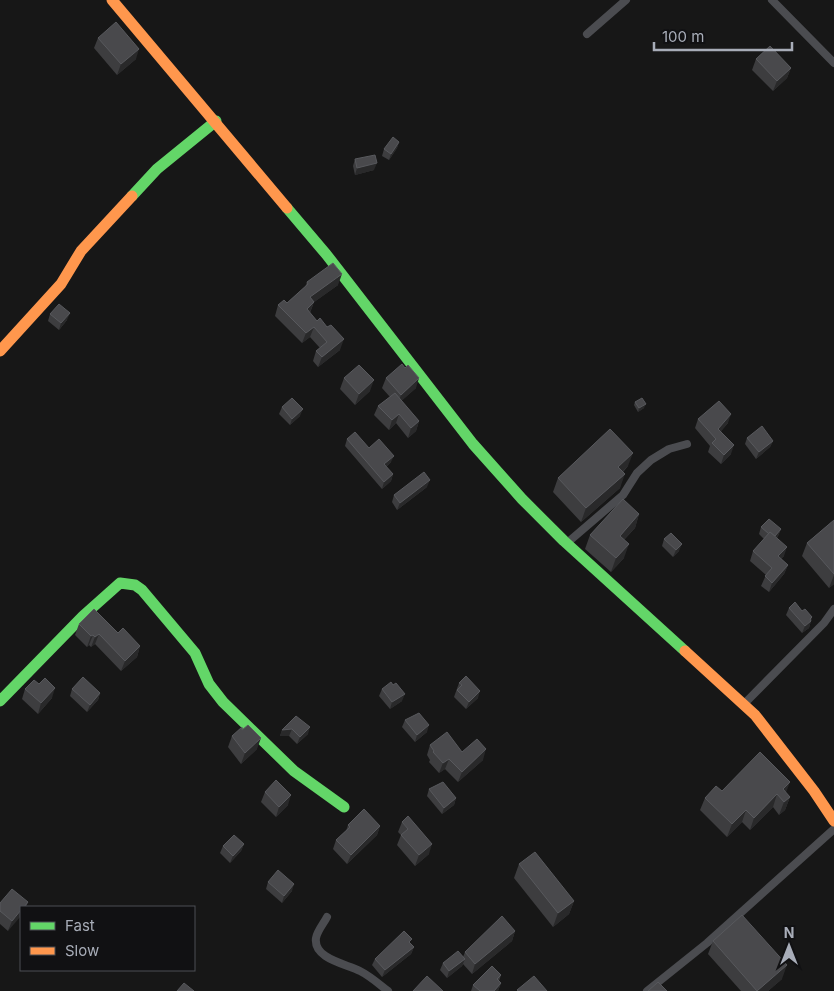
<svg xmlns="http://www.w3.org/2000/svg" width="834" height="991" viewBox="0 0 834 991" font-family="Inter,sans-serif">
<rect width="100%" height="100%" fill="#171717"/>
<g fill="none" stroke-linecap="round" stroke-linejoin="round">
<g stroke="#4b4c50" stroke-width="8">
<polyline points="772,0 834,63"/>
<polyline points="587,34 626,0"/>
<polyline points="567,543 623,495 637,473 651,460 669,449 687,444"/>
<polyline points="744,704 824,623 834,609"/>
<path d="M327 917C324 923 317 931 316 938 313 959 347 964 360 971 370 976 379 984 388 991"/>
<polyline points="647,991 707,943 834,829"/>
</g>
<g stroke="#63d668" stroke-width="11">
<polyline points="132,196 157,169 216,121"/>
<polyline points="287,208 326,254 473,444 522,499 564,541 685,651"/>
<polyline points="0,701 83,616 120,583 135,585 142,590 195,653 209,684 223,702 294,771 344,807"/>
</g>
<g stroke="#ff974d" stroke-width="11">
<polyline points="112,0 287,208"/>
<polyline points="0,351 61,284 81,251 132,196"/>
<polyline points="685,651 755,715 814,791 834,821"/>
</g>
</g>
<g fill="#3d3d3f">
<polygon points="98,38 136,59 117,75 94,48"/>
<polygon points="756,59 791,68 787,78 773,91 752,70"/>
<polygon points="399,142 397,148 389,160 382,156 384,149"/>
<polygon points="355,159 374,170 355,175 353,166"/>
<polygon points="307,282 338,285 314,302 310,313 340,350 318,367 313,361 316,351 320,348 310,337 302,343 275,316 278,305 287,303 305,287"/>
<polygon points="50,314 67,320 59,330 48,321"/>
<polygon points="344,378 370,391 355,405 340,389"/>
<polygon points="386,378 416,388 401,401 419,421 416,431 408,438 396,423 389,430 374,415 378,406 390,397 382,388"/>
<polygon points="635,402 644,408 638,412 634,405"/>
<polygon points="282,407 300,416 290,425 279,414"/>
<polygon points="698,419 728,423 721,431 731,454 721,464 708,452 710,446 695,428"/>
<polygon points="747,438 773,441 770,447 756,459 745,444"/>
<polygon points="347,439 369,448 391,462 386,467 393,474 391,481 382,489 345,446"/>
<polygon points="628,466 623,472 620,488 581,522 553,492 558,478"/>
<polygon points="427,487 397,510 392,502 394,495"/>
<polygon points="639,514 635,528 624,540 624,558 611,572 585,549 590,535"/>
<polygon points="834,520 834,584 829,588 802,556 807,543"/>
<polygon points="761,527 781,529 778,536 777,538 784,556 781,559 788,565 784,574 769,592 761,586 766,575 750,561 753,551 764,539 759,534"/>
<polygon points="664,539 679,551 673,557 662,546"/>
<polygon points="789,608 802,611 812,617 809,628 802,633 786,615"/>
<polygon points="79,624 118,633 140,646 137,657 121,671 95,644 91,647 89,645 87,647 75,635"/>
<polygon points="459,683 478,698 466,709 454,697"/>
<polygon points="25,689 52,698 38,714 22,699"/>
<polygon points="72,689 100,693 98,700 87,712 70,696"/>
<polygon points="382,689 402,701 390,709 379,696"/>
<polygon points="296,716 308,734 297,744 289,736 280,736 282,730"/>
<polygon points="405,720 427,732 415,742 402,727"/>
<polygon points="242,730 257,749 241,764 228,747 232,736"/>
<polygon points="430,745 462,752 483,760 458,782 445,769 439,773 429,762 430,760 427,755"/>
<polygon points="429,789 456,798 454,805 442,814 427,796"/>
<polygon points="722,791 786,793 790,797 785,810 779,815 773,807 750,830 742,822 727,837 700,810 705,798"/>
<polygon points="265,792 288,805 276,817 261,802"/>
<polygon points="402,822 429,854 415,866 397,845 401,835 398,832"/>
<polygon points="348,825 380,826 377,835 347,864 333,849 336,840 346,831"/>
<polygon points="244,844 241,851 230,863 220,853 223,846"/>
<polygon points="519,864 574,901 569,914 553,927 514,878"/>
<polygon points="268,882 292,891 282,903 266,889"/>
<polygon points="28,902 26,907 21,907 8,931 0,924 0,903"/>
<polygon points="515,931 512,941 472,974 463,964 462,966 447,978 440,970 443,963 463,957 465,952"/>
<polygon points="713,941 782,979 768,991 741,991 708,954"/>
<polygon points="414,947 411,954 382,977 372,965 375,959"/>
<polygon points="501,975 499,981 501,983 498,991 471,991 473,985"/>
</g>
<g fill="#29292a">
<polygon points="139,49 136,59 117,75 121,64"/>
<polygon points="791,68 787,78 773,91 777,81"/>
<polygon points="399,142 397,148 389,160 391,154"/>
<polygon points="377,163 374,170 355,175 357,168"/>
<polygon points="342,274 338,285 306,308 310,297"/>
<polygon points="314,302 310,312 303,319 307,309"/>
<polygon points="70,313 67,320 59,330 61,323"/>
<polygon points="314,327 310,337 302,343 306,333"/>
<polygon points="344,339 340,350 318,367 322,357"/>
<polygon points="419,378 416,388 397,405 401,395"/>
<polygon points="374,380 370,391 355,405 359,394"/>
<polygon points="646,404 644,408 638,412 639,408"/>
<polygon points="303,409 300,416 290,425 292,419"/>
<polygon points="399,414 396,423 389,430 392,420"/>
<polygon points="731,414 728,423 715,438 718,429"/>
<polygon points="419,421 416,431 408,438 411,428"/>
<polygon points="773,441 770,447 756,459 759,452"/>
<polygon points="734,445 731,454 721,464 724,455"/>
<polygon points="633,453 628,466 613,481 618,467"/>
<polygon points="394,456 391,462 381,471 384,464"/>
<polygon points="393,474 391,481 382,489 384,482"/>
<polygon points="625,474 620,488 581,522 586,508"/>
<polygon points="430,480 427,487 397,510 400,503"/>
<polygon points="639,514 635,528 615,549 620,536"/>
<polygon points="781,529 778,536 771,545 774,538"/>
<polygon points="629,544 624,558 611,572 616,558"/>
<polygon points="682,544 679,551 673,557 676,550"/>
<polygon points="787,547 784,556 775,566 778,556"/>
<polygon points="788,565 784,574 769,592 772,583"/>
<polygon points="834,575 834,584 829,588"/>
<polygon points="812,617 809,628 802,633 805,626 810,619"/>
<polygon points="99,634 95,644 91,647 95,637"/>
<polygon points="93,635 89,645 87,647 91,636"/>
<polygon points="140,646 137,657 121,671 125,661"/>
<polygon points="55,688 52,698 38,714 41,703"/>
<polygon points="480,691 478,698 466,709 469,702"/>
<polygon points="100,693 98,700 87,712 90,705"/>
<polygon points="405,694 402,701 390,709 392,702"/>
<polygon points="429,725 427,732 415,742 417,735"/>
<polygon points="310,727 308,734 297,744 300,737"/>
<polygon points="292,729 289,736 280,736 282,730"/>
<polygon points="261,738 257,749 241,764 245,753"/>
<polygon points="486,749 483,760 458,782 462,772"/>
<polygon points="449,759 445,769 439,773 443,763"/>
<polygon points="790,782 785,795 783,789"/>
<polygon points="777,794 773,807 750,830 754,818"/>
<polygon points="291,795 288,805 276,817 279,807"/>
<polygon points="790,797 785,810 779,815 784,802"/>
<polygon points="456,798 454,805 442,814 444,808"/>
<polygon points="746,810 742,822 727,837 732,824"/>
<polygon points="380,826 377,835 347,864 351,855"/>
<polygon points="244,844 241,851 230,863 233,856"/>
<polygon points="432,844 429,854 415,866 419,855"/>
<polygon points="294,884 292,891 282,903 284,896"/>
<polygon points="574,901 569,914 553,927 558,913"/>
<polygon points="21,910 21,916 8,931 12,921"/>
<polygon points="515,931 512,941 472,974 475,964"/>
<polygon points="414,947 411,954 382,977 385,970"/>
<polygon points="465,959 462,966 447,978 449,971"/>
<polygon points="787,965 782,979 768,991 757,991"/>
<polygon points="501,983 498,991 494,991"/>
</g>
<g fill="#49494c" stroke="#58595d">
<polygon points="116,22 139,49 121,64 98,38"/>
<polygon points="770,46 791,68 777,81 756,59"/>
<polygon points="393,137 399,142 391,154 384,149"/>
<polygon points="375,155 377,163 357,168 355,159"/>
<polygon points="333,263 342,274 310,297 314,302 307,309 317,321 320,318 327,327 331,325 344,339 322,357 316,351 327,342 314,327 306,333 278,305 284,300 287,303 308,284 307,282"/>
<polygon points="59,304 70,313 61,323 50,314"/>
<polygon points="402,364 405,368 408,365 419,378 401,395 386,378"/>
<polygon points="359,365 374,380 359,394 344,378"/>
<polygon points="395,393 419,421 411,428 399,414 392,420 378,406"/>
<polygon points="292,398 303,409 292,419 282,407"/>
<polygon points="642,398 646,404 639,408 635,402"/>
<polygon points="719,401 731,414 718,429 734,445 724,455 712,443 716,439 698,419"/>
<polygon points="762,426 773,441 759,452 747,438"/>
<polygon points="610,429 633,453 618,467 625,474 586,508 558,478"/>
<polygon points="355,432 369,448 379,439 394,456 384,464 393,474 384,482 347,439"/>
<polygon points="424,472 430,480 400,503 394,495"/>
<polygon points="623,499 639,514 620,536 629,544 616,558 590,535"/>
<polygon points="769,519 781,529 775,536 770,532 769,534 761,527"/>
<polygon points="834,520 834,574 807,543"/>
<polygon points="770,532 787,547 778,556 788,565 772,583 765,576 772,568 753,551"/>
<polygon points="671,533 682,544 676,550 664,539"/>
<polygon points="795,602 802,611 805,609 812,617 810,619 811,621 805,626 789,608"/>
<polygon points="94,609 118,633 123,628 140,646 125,661 99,634 95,637 93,635 91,636 79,624"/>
<polygon points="466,676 480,691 469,702 457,690 462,685 459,683"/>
<polygon points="83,677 100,693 90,705 72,689"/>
<polygon points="45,678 55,688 41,703 25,689 34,680 39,684"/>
<polygon points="391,682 393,685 396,683 405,694 392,702 382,689"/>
<polygon points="419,713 429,725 417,735 405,720"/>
<polygon points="296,716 310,727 300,737 292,729 282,730"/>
<polygon points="248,725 261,738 245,753 232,736 242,727 242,730"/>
<polygon points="447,732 462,752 477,739 486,749 462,772 449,759 443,763 433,752 434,751 430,745"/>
<polygon points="760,752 790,782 783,789 790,797 784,802 777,794 754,818 746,810 732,824 705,798 716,786 722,791"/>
<polygon points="276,780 291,795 279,807 265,792"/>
<polygon points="443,782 456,798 444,808 429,789"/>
<polygon points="364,809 380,826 351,855 336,840 350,827 348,825"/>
<polygon points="408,816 432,844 419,855 401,835 408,829 402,822"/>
<polygon points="234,835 244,844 233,856 223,846"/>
<polygon points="535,852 574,901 558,913 519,864"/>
<polygon points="278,870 294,884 284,896 268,882"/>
<polygon points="12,889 28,902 24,907 21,907 21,910 12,921 0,911 0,903"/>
<polygon points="742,915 787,965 757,991 713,941"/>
<polygon points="502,916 515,931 475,964 465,952"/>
<polygon points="404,931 412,939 409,942 414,947 385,970 375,959"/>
<polygon points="458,951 465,959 449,971 443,963"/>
<polygon points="492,966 501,975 497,979 501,983 494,991 480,991 473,985"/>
<polygon points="427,976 443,991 413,991"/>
<polygon points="534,976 547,991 518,991 517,990"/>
<polygon points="658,982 667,991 648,991"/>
<polygon points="184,983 194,991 177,991"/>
</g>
<rect x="20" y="906" width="175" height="65" fill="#111113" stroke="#4d4f55"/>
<rect x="30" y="922" width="25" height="8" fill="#63d668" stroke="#4d4f55"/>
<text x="65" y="931" font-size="15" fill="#a8adb8">Fast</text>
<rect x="30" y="947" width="25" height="8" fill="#ff974d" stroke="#4d4f55"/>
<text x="65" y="956" font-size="15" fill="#a8adb8">Slow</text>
<g transform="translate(789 946)" stroke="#111113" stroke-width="4" paint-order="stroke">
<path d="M0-4L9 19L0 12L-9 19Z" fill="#a8adb8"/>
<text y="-8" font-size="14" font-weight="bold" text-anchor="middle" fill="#a8adb8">N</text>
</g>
<path d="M654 42v8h138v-8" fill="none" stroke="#a8adb8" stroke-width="2.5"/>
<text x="662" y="42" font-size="15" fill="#a8adb8" stroke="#111113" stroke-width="4" paint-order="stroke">100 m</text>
</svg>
